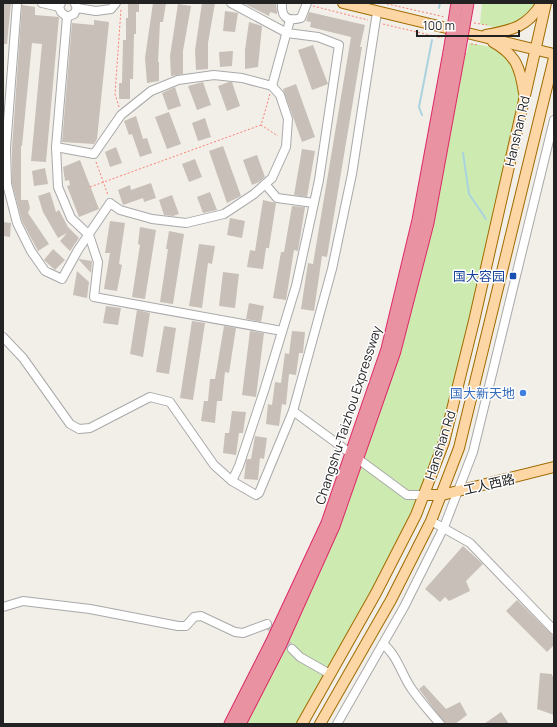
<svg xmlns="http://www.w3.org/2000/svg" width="557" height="727" viewBox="0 0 557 727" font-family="Manrope,'Noto Sans SC',sans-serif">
<rect width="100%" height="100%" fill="#f2efe9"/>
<g fill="#cdebb0">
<polygon points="482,3 542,3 537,11 501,32 494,27 480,24"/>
<polygon points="469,43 507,50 525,97 474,321 424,495 302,724 240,724 395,351 459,54 466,55"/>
</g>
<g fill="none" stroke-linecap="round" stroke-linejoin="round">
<g stroke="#aad3df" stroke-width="2">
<polyline points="439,8 440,3"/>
<polyline points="422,115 419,107 432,40"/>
<polyline points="463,153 469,194 486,219"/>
</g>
</g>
<g fill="#c7bfb8">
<polygon points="3,3 11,3 7,44 3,44"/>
<polygon points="128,3 139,3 139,12 136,12 136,34 134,34 133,79 130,79 130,99 119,99 119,83 122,83 123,40 126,40 126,18 128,18"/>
<polygon points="153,3 166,3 163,22 160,22 158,62 159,62 159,81 147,83 145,58"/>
<polygon points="202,3 215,3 208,43 208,69 196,70 195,50"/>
<polygon points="243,3 276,3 277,12 277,14 270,12 269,16"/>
<polygon points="178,4 191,6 183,51 183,74 171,76 170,56"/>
<polygon points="22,5 35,7 35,15 59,17 46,162 31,161 42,44 32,43 22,146 21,146 21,200 28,200 30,208 28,213 49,244 38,251 22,221 12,183 12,148"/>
<polygon points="225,11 238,13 235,32 223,31"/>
<polygon points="309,12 365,25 360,47 362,47 327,257 322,256 314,311 301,309 308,263 313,264 351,37 310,27 311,22 306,21"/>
<polygon points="94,20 109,22 97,139 94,144 62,142 72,23 94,25"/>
<polygon points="249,22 262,26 258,67 245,69 245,50"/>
<polygon points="313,45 328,84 312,90 298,50"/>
<polygon points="233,51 232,66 220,67 219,52"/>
<polygon points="203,82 211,105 197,110 188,86"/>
<polygon points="229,82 232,82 240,106 227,111 218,86"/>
<polygon points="296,84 315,137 302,142 283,89"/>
<polygon points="175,87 181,106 168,110 162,93"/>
<polygon points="169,112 181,144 167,149 155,117"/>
<polygon points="136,116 143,139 147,138 152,153 140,157 132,134 129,135 124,121"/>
<polygon points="205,118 211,137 198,141 192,123"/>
<polygon points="223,146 241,196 227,203 209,151"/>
<polygon points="116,147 122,163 110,167 105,152"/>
<polygon points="302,149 315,151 307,197 294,195"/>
<polygon points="257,155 265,177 259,182 252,185 243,160"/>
<polygon points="195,159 202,177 189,182 182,164"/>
<polygon points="80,160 99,209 79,217 67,186 70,185 69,180 65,181 63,167"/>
<polygon points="45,168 48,184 34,186 32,171"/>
<polygon points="151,183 156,198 144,202 143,198 123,205 118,190 130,185 131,190"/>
<polygon points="50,192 56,212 59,210 68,227 79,238 70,251 60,241 67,233 58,238 43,212 38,196"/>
<polygon points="210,192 217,210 203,213 197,197"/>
<polygon points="172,195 179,214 173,216 164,215 159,200"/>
<polygon points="263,200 276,203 269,248 266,248 263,269 247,267 250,250 255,251"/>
<polygon points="292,206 305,207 298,251 294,250 286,300 273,298 281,252 284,252"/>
<polygon points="230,218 245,221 242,238 227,235"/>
<polygon points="110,221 125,223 119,264 122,265 117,291 104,289 110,253 105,253"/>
<polygon points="3,222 11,223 10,237 3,236"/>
<polygon points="140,227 156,230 145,299 132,297 140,245 138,244"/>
<polygon points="169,231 184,234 173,304 160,302 168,249 166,249"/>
<polygon points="199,244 215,246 212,264 208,263 202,308 189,306"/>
<polygon points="53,249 65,260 55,270 44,260"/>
<polygon points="79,259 92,261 91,273 79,260"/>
<polygon points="77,271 89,282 87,298 73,295"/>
<polygon points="223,272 239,274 235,308 219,306"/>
<polygon points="249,303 264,306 261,322 246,319"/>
<polygon points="106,306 121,308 118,325 103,323"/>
<polygon points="137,310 150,313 143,357 130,354"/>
<polygon points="192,321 205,323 193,400 180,398"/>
<polygon points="164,326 176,328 169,374 156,372"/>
<polygon points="224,326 236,328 229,373 225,372 222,401 217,401 215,423 201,421 204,401 208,401 210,379 215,379"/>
<polygon points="250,331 264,333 256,397 242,395"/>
<polygon points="292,331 305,332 303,353 299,353 296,375 289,374 286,405 282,404 279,426 266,424 268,404 272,405 275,382 281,383 285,353 289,354"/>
<polygon points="232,411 246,412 243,433 239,433 236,455 223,453 225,433 229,433"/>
<polygon points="255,436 267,438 264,459 260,458 258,480 244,479 246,462 247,459 251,459"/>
<polygon points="463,546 483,564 466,581 470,591 449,601 445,597 440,602 425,589"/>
<polygon points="517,600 554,637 554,645 547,652 506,611"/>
<polygon points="540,673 552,674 552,676 554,676 554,715 537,709"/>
<polygon points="424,685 446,709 460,702 467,715 455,724 445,724 419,689"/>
<polygon points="501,712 509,724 484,724"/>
</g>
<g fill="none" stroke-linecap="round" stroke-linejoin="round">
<polyline stroke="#c8c6c1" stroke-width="8" stroke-dasharray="8 4" stroke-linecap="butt" points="267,624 292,649"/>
<g stroke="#a9a9a9" stroke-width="10">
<g id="minor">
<polyline points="17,3 6,148 7,184 17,223 31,251 45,271 62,279 78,250 110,203 120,210 152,219 186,223 224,214 254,194 272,178 286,147 288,119 280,95 272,86 242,78 214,75 178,80 151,91 121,115 94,154 56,147"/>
<polyline points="42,3 59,7"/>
<polyline points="61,3 59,7 61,12 67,17 74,14 77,8 75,4"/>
<polyline points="231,3 287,33 318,37 339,45 319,180 296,286 264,391 239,466 232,481"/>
<path d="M282 3C281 17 287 22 301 18L307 3"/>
<polyline points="77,8 96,11 111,9 116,3"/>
<polyline points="67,17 56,147 58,187 71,218 89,235 98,262 94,297 282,331"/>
<polyline points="272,86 290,20"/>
<polyline points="265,184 277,198 314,203"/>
<polyline points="3,337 23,358 70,424 79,429 90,428 150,397 170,402 214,465 232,481 256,495 259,493 293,411 332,269 352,174 377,12"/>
<polyline points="293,411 407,495 424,495"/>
<polyline points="431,521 470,543 554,630"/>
<polyline points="3,607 23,601 90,609 178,626 186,626 194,617 201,616 235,632 243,633 267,624"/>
<path d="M383 644C397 655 401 673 411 688 419 700 430 712 440 724"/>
<polyline points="292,649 300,657 330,674"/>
<polyline points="337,724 404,607 444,527 473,452 554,120"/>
</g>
</g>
<g stroke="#a06b00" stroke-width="12">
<g id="major">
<polyline points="343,3 554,54"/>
<path d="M486 35C513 30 527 27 542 3"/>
<path d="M493 42C516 55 520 67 524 93"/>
<polyline points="424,495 442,495 554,467"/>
<polyline points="302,724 376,593 416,515 444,442 474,321 546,3"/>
<polyline points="320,724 391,600 431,521 459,448 554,58"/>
</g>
</g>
<g stroke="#dc2a67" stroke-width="13">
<g id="highway">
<polyline points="230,724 272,641 327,523 387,349 418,220 449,52"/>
<polyline points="240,724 280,646 334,526 395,351 428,223 459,54"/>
</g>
</g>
<g stroke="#fa8072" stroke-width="1" stroke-dasharray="2 2" stroke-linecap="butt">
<polyline points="383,3 445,17"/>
<polyline points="313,6 368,20"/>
<polyline points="474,23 487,25"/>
<polyline points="383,24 442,38"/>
<polyline points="471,44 479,45"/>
<polyline points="270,94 261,125 278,136"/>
<polyline points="119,107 115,94 121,9"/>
<polyline points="96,162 108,195"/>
<polyline points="90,187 261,125"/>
</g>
<use href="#minor" stroke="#fff" stroke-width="8"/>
<use href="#major" stroke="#fcd6a4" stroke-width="10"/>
<use href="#highway" stroke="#e892a2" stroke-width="11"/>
<g stroke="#dc2a67" stroke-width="13" stroke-linecap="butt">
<g id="highway-bridge">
<polyline points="449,52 457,3"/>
<polyline points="459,54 468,3"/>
</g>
</g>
<use href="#highway-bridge" stroke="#e892a2" stroke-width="11"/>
</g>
<rect fill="#1a4fb4" stroke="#fff" stroke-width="1.5" x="509" y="272" width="8" height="8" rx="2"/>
<circle fill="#3f7fe0" stroke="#fff" stroke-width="1.5" cx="523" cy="393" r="4"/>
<g text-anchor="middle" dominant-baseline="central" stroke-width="3" stroke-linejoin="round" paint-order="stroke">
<g font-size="13" fill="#222" stroke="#fff">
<text transform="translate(517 131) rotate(-77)">Hanshan Rd</text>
<text transform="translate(348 415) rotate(-72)">Changshu-Taizhou Expressway</text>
<text transform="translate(440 445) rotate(-72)">Hanshan Rd</text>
<text transform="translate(489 484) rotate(-13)">工人西路</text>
</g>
<g font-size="13" fill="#164399" stroke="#fff" text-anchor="end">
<text x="505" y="276">国大容园</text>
</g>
<g font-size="13" fill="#366cbe" stroke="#fff" text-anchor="end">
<text x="515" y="393">国大新天地</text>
</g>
</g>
<rect width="557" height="727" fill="none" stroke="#222222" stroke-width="8"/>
<path d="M417 30v6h102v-6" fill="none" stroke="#222222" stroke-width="2"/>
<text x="423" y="30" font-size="12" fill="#222222" stroke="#ffffff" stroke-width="3" paint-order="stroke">100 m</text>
</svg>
